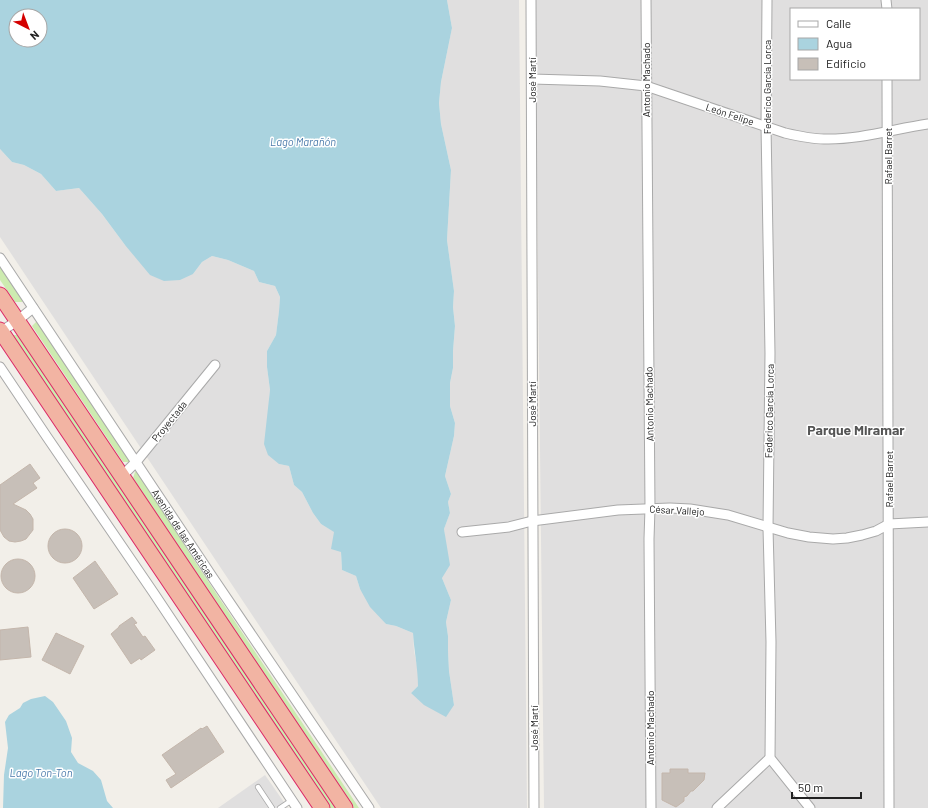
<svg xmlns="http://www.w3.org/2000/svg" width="928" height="808" viewBox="0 0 928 808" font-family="Barlow,sans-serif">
<rect width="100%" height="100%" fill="#f2efe9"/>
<g fill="#e0dfdf" fill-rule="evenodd">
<polygon points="447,0 519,0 527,808 381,808 0,237 0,149 12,162 24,165 41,174 56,191 79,188 102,214 125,245 193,274 202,262 212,256 228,260 254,271 259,282 275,286 280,297 279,311 276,335 267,351 267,367 270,390 269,408 279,464 289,466 294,485 302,492 313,513 321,524 335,532 341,552 342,570 356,576 360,589 386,624 396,626 413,633 414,651 418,670 418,686 411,693 454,705 449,671 448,651 448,636 446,622 451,600 442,578 446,546 444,529 450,513 448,502 451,494 445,476 454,436 455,423 450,406 450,383 453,368 453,351 455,326 453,307 454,291 447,240 451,170 441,124 439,103 441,82 452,28"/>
<path d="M535 0H928V808H544ZM791 9H919V79H791Z"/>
<polygon points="265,775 288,808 218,808"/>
</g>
<g fill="#cdebb0">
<polygon points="0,264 23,300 22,302 15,302 0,280"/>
<polygon points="36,322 38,322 131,460 129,462 123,462 32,326"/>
<polygon points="13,335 17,335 41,369 48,374 338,808 327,808 12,337"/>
<polygon points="138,470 190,554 359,808 354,808 133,478 135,472"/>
</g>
<g fill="#aad3df" fill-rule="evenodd">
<path d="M0 0H447L452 28 441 82 439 103 441 124 451 170 447 240 454 291 453 307 455 326 453 351V368L450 383V406L455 423 454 436 445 476 451 494 448 502 450 513 444 529 450 565 442 578 451 600 446 622 448 636V651L449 671 454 705 446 717 424 705 411 693 418 686C418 668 414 651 413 633L396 626 386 624 370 607 360 589 356 576 342 570 341 552 331 549 334 532 321 524 313 513 302 492 294 485 289 466 279 464 268 455 264 444 270 390 267 367V351L276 335 279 311 280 297 275 286 259 282 254 271 228 260 212 256 202 262 193 274 180 280 164 281 150 275 125 245 102 214 79 188 56 191 41 174 24 165 12 162 0 149ZM16 16H40V40H16Z"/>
<polygon points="45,696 53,702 66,721 72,738 71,752 78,763 93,771 101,780 107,801 113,808 3,808 4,775 8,748 5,722 9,715 20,708 23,703 31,699"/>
</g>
<g fill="#c7bfb8" stroke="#c4b6ab">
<polygon points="30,464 40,478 33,483 37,488 13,504 26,510 30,514 33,519 33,530 26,539 21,541 15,542 9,541 4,537 0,530 0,485"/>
<circle cx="65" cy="546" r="17"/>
<circle cx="18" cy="576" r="17"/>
<polygon points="95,561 118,594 94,609 73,578"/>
<polygon points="132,617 137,623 134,624 143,637 145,636 155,650 141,660 140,658 131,664 111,634 119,627 119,626"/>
<polygon points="28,627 31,657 0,660 0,630"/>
<polygon points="56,633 84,646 70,674 42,660"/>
<polygon points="207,726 224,752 171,788 166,780 176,774 162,755 201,728 202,729"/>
<polygon points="670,769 688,769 688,773 705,773 704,780 693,791 691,791 687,796 684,797 684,801 676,807 662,800 662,773 670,773"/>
</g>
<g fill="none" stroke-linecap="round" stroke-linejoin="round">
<g stroke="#a9a9a9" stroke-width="6">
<g id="service">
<polyline points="258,787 272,808"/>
<polyline points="280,808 292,800"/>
</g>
</g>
<g stroke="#a9a9a9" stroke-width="11">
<g id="minor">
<polyline points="531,0 534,808"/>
<polyline points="646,0 650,508 649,539 651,808"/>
<polyline points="767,0 766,126 770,353 768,528 771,642 770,758 810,808"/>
<polyline points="886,0 887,9"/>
<path d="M532 79 600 81 646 86 785 133C798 136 811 139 824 139 859 140 894 129 928 124"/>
<polyline points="887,79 889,808"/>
<path id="s1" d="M0 258 213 578 369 808"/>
<polyline points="0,332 17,321 33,308"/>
<polyline points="0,367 47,437 153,592 297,808"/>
<polyline points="122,476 136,462 215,365"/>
<polyline points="462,532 509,527 532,521 618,510 670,508 690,509 728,515 788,533 809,537 833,539 847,538 862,535 876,531 889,524 928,522"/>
<polyline points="717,808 770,758"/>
</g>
</g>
<g stroke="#dc2a67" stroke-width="17">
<g id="trunk">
<polyline points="0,295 345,808"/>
<polyline points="0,330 322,808"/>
</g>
</g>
<use href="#service" stroke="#fff" stroke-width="4.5"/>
<use href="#minor" stroke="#fff" stroke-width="9"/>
<use href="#trunk" stroke="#f2b4a3" stroke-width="15"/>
</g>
<g text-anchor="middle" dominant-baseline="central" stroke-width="3" stroke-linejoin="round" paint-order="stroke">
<g font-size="10" fill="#222" stroke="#fff">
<text transform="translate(532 80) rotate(-90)">José Martí</text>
<text transform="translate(646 80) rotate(-90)">Antonio Machado</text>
<text transform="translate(767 87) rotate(-90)">Federico García Lorca</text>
<text transform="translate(730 114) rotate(18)">León Felipe</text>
<text transform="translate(888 156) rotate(-90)">Rafael Barret</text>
<text transform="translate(532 404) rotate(-90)">José Martí</text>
<text transform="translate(649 404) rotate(-91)">Antonio Machado</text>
<text transform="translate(769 411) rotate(-89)">Federico García Lorca</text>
<text transform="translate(169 421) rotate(-51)">Proyectada</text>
<text transform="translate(889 479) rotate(-90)">Rafael Barret</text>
<text transform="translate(677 510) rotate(3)">César Vallejo</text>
<text stroke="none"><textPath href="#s1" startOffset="331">Avenida de las Américas</textPath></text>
<text transform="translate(534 728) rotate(-90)">José Martí</text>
<text transform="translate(650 728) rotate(-90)">Antonio Machado</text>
</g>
<g font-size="11" font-style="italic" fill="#4a7aab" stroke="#fff">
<text x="303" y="141">Lago Marañón</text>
<text x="41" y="772">Lago Ton-Ton</text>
</g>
<g font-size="14" font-weight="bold" fill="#555" stroke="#fff">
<text x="856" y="429">Parque Miramar</text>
</g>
</g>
<rect x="790" y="8" width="130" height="72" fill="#ffffff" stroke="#a7a7a7"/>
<rect x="798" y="21" width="20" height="6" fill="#ffffff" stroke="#a7a7a7"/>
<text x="826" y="28" font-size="12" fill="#222222">Calle</text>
<rect x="798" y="38" width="20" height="12" fill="#aad3df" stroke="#a7a7a7"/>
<text x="826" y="48" font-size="12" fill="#222222">Agua</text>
<rect x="798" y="58" width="20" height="12" fill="#c7bfb8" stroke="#a7a7a7"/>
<text x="826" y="68" font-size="12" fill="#222222">Edificio</text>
<g transform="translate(28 28) rotate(138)"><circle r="19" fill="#ffffff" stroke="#a7a7a7"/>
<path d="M0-3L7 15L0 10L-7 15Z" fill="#d40000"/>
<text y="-6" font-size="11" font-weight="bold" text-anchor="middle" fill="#222222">N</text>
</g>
<path d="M792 792v6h69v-6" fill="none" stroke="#222222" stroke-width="2"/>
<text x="798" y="792" font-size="12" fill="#222222" stroke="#ffffff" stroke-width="3" paint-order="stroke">50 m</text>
</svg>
